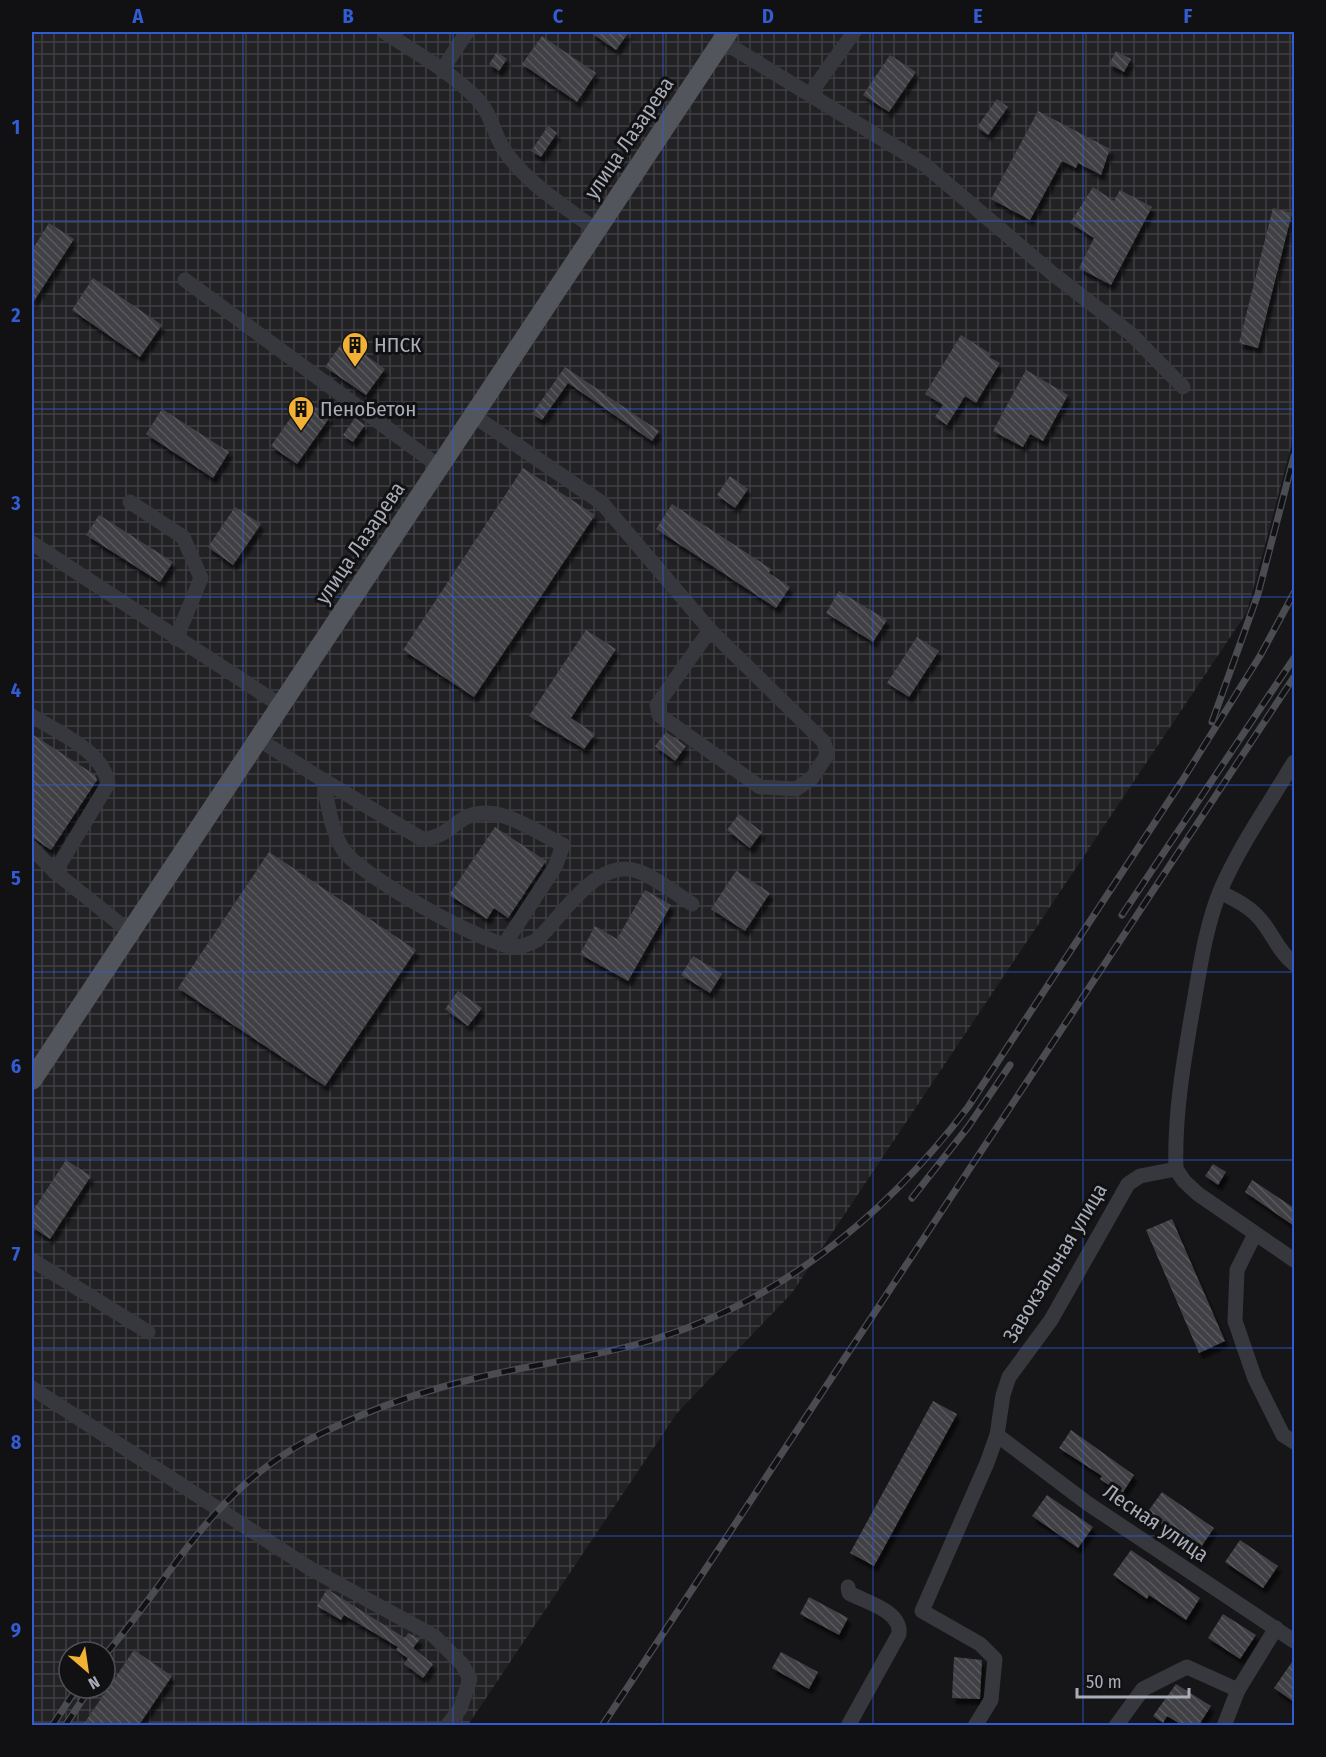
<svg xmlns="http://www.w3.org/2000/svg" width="1326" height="1757" viewBox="0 0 1326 1757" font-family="'Fira Sans Condensed',sans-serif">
<defs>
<pattern id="industrial-grid" width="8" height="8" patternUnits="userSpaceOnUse" patternTransform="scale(1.5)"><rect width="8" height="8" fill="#222225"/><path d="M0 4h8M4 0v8" fill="none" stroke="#3f3f43"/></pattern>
<pattern id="building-back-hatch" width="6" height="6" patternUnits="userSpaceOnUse" patternTransform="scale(1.5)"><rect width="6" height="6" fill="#404145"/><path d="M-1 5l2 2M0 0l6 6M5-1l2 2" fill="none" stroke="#595a5e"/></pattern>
<filter id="shadow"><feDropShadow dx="3.5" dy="6" stdDeviation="1.5" flood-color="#0009"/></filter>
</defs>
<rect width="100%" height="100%" fill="#161618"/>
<path fill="url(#industrial-grid)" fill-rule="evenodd" d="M32 32H1294V436L1247 612 792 1293 677 1413 468 1725 32 1726ZM69 1652H105V1688H69Z"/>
<g fill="url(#building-back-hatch)" filter="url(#shadow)">
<polygon points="590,32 629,32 616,50"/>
<polygon points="542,36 596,73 577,102 522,64"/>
<polygon points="1116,51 1131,59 1124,72 1109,64"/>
<polygon points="497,52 507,59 499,71 489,64"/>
<polygon points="890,55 916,72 889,112 863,95"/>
<polygon points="997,99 1008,107 988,135 977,127"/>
<polygon points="1038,111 1110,149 1101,175 1078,163 1076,168 1062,161 1030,220 991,199"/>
<polygon points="548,126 557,133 541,157 531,151"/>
<polygon points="1093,187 1114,201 1120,190 1152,207 1111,285 1079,268 1094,238 1070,223"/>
<polygon points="1273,208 1292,213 1258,348 1239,343"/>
<polygon points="49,223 74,239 32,304 32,250"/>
<polygon points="93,278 162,325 140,357 72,310"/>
<polygon points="961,335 991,354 989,357 1000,363 976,403 965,396 947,425 935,417 943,405 925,394"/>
<polygon points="344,340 385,369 366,395 325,367"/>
<polygon points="565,367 659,431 652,441 568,383 542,420 532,414"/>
<polygon points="1026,370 1068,395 1043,441 1030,434 1023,447 993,431"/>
<polygon points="304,399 330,417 297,464 271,446"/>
<polygon points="162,409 229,452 213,478 146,434"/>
<polygon points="355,418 365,425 353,442 343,435"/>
<polygon points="523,468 595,515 474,697 403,650"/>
<polygon points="730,476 748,489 735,508 717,495"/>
<polygon points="672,504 771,569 769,573 790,587 776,608 656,529"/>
<polygon points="235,507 261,524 233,565 208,547"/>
<polygon points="99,515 173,562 160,582 86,535"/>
<polygon points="839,591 887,620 873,642 826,613"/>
<polygon points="586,630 616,649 571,718 595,734 584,749 529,716"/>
<polygon points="917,637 939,651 909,697 887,683"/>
<polygon points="666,732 686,746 675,761 655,746"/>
<polygon points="32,734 95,775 97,780 51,850 32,837"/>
<polygon points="739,814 762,832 750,848 727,830"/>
<polygon points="495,827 546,861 508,918 494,908 487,919 449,895"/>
<polygon points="269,852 416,950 325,1086 178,988"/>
<polygon points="736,871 770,893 745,931 711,909"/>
<polygon points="645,890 671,905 628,981 580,954 595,926 617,939"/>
<polygon points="693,956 722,974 710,993 681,975"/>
<polygon points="458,991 482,1008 468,1026 445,1009"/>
<polygon points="66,1160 91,1176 50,1239 32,1227 32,1212"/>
<polygon points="1213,1164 1226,1172 1218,1185 1205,1176"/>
<polygon points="1252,1180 1294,1208 1294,1226 1245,1192"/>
<polygon points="1172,1219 1225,1341 1199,1353 1146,1230"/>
<polygon points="933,1401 957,1414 874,1566 850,1553"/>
<polygon points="1071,1430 1134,1475 1122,1494 1100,1479 1102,1476 1059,1448"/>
<polygon points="1162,1492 1214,1528 1199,1550 1146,1514"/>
<polygon points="1047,1495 1093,1527 1078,1548 1032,1516"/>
<polygon points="1240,1540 1278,1566 1263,1588 1225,1562"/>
<polygon points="1131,1550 1200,1598 1186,1620 1149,1595 1147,1599 1113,1575"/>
<polygon points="327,1589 405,1638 408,1633 420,1639 413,1648 433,1664 423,1678 404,1664 408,1658 396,1650 398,1647 344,1615 341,1620 317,1606"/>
<polygon points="809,1597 848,1618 839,1635 800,1614"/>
<polygon points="1223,1614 1256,1635 1240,1659 1208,1638"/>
<polygon points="134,1650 172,1676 139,1725 83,1725"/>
<polygon points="781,1652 818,1672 809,1689 772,1668"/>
<polygon points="954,1657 982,1660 980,1699 952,1698"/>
<polygon points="1294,1659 1294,1702 1274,1688"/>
<polygon points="1176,1684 1211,1706 1199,1725 1182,1725 1167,1716 1163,1723 1153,1716"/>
</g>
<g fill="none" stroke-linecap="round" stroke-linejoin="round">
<g stroke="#37383d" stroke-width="15">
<path d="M384 32C415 52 451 72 477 99 491 113 493 132 503 148 524 182 565 206 596 230"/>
<polyline points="722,41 925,165 1053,274 1131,334 1183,387"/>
<polyline points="442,70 467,32"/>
<polyline points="810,94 854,32"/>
<polyline points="185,280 440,467"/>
<polyline points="474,416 602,503 710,630 824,742 827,755 812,778 796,789 760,787 659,715 657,705 710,630"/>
<polyline points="130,502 183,537 201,578 176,639"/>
<polyline points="32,543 280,705"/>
<path d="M32 716C57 732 104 751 108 784L55 872"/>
<path d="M258 739 323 780C328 803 331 832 344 851 363 877 479 942 511 946 522 947 528 945 537 940 563 915 598 855 640 872 658 879 676 894 692 904"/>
<path d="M323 780 422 839C440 839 449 828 463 819 494 800 534 831 563 845L555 867 504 945"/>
<polyline points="32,848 55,872 130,932"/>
<path d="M1220 892C1234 899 1249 906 1260 919 1273 934 1278 951 1294 964"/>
<path d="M1176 1169C1174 1112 1185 1053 1195 996 1201 961 1207 922 1221 889 1240 845 1269 804 1294 762"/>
<polyline points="1176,1169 1184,1181 1198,1194 1294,1260"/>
<polyline points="1255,1234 1237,1270 1235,1321 1255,1379 1283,1435 1294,1442"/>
<polyline points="32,1260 148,1332"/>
<polyline points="32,1388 311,1569 434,1636 462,1664 470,1679 460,1709 447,1726"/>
<polyline points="997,1435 1087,1503 1294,1641"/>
<path d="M848 1726 899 1634C902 1611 866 1602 849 1593L848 1587"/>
<polyline points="975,1726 991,1700 995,1659 980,1644 922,1611 987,1463 997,1435 1003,1395 1009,1377 1051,1320 1128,1184 1140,1176 1176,1169"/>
<polyline points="1116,1726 1143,1689 1187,1667 1238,1690"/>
<polyline points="1224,1726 1238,1690 1276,1628"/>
</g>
<polyline stroke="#53555c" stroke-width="20" points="32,1080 728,32"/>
<g stroke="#4a4c52" stroke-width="7">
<g id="rail">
<polyline points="1212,722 1258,594 1294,456"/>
<polyline points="1122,915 1294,658"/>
<polyline points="912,1198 968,1127 1010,1065"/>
<path d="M105 1655C176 1572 209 1492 312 1438 359 1414 410 1395 461 1382 519 1366 580 1360 638 1344 774 1307 884 1218 968 1107L1182 781 1260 656 1294 593"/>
<polyline points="52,1726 77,1688"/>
<polyline points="65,1726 90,1688"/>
<polyline points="602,1726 1294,677"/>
</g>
</g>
<use href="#rail" stroke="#111113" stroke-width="4.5" stroke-dasharray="14" stroke-linecap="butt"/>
</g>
<path fill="none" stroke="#325cd3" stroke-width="1.5" stroke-opacity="0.55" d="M243 32V1726M453 32V1726M663 32V1726M873 32V1726M1083 32V1726M32 221H1294M32 409H1294M32 597H1294M32 785H1294M32 972H1294M32 1160H1294M32 1348H1294M32 1536H1294"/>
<defs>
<g id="building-pin" transform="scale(1.35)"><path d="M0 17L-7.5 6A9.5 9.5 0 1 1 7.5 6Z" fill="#f2b134" stroke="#111113"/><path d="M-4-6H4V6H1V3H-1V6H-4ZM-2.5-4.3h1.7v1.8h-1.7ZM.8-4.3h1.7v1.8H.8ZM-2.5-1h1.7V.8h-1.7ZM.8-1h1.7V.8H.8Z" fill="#111"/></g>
</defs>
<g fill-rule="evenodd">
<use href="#building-pin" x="355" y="345"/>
<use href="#building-pin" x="301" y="409"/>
</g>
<g text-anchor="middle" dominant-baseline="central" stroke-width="6" stroke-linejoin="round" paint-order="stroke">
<g font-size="21" fill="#a8adb8" stroke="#111113">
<text transform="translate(629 138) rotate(-56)">улица Лазарева</text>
<text transform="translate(360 543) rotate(-56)">улица Лазарева</text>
<text transform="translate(1055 1263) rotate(-59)">Завокзальная улица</text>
<text transform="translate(1156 1523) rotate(34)">Лесная улица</text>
</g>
<g font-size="21" fill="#a8adb8" stroke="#111113" text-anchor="start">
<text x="374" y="345">НПСК</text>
<text x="320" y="409">ПеноБетон</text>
</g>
</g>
<rect width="1326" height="1757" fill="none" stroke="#111113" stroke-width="66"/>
<g transform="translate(87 1670) rotate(151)"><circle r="28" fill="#111113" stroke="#4d4f55" stroke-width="1.5"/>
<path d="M0-4.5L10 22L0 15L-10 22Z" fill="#f2b134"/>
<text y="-9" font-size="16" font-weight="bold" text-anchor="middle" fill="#a8adb8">N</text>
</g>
<path d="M1077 1688v9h112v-9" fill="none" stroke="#a8adb8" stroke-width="3"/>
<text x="1086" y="1688" font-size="18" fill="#a8adb8" stroke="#111113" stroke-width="4.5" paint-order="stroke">50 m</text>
<rect x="33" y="33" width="1260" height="1691" fill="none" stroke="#325cd3" stroke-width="2"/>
<g font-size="20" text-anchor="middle" font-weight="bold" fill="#325cd3">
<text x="138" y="23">A</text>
<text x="348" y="23">B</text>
<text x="558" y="23">C</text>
<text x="768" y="23">D</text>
<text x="978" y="23">E</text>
<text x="1188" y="23">F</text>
<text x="16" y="134">1</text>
<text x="16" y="322">2</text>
<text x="16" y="510">3</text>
<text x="16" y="697">4</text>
<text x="16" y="885">5</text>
<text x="16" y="1073">6</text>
<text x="16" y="1261">7</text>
<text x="16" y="1449">8</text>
<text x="16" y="1637">9</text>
</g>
</svg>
